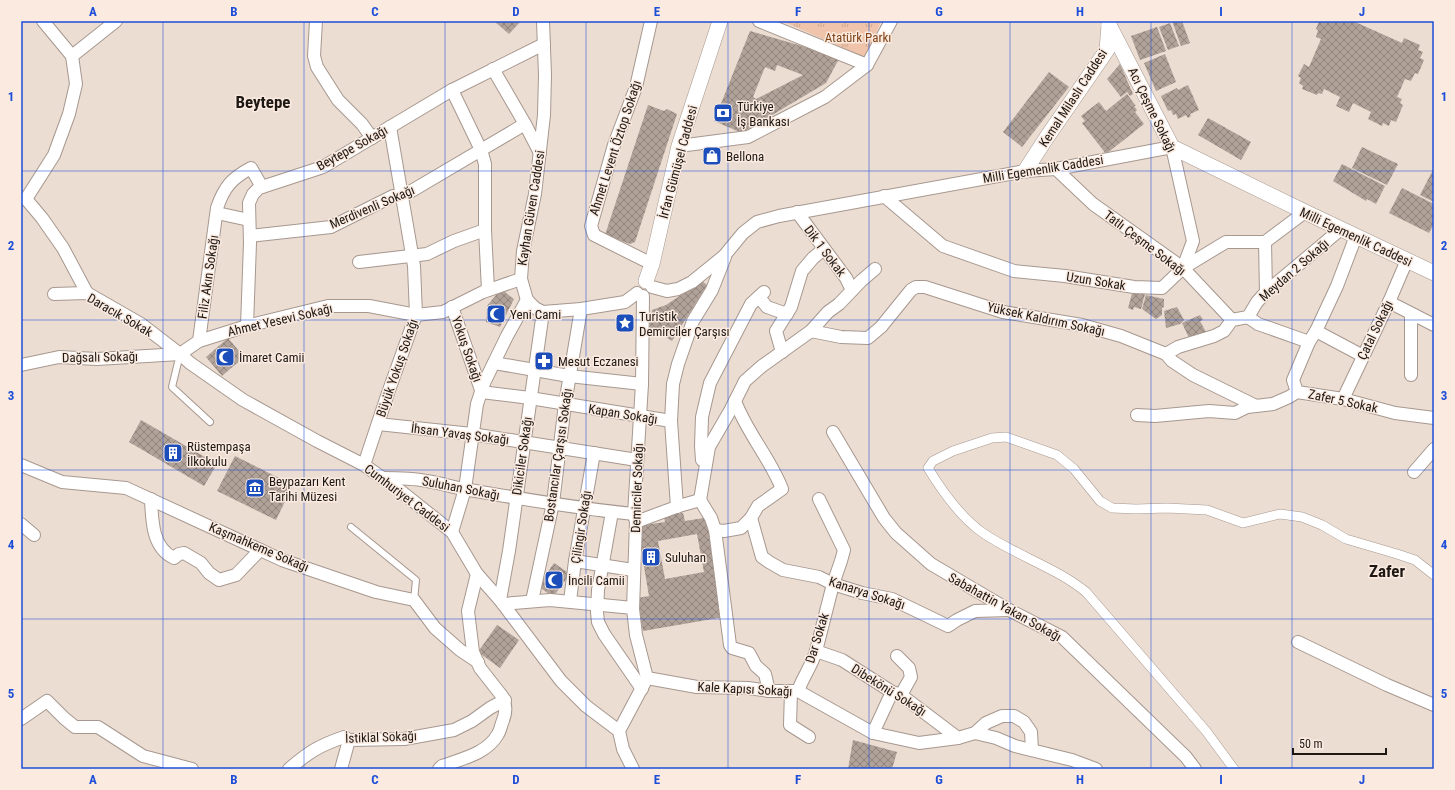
<svg xmlns="http://www.w3.org/2000/svg" width="1455" height="790" viewBox="0 0 1455 790" font-family="'Roboto Condensed',sans-serif">
<defs>
<pattern id="grass-tufts" width="24" height="20" patternUnits="userSpaceOnUse"><rect width="24" height="20" fill="#efc4aa"/><path d="M3 7l-1-3M5 7V3M7 7l1-3M15 17l-1-3M17 17v-4M19 17l1-3" fill="none" stroke="#cca891"/></pattern>
<pattern id="building-cross-hatch" width="8" height="8" patternUnits="userSpaceOnUse"><rect width="8" height="8" fill="#b1a299"/><path d="M0 0l8 8M0 8l8-8" fill="none" stroke="#8f837c"/></pattern>
</defs>
<rect width="100%" height="100%" fill="#ecddd3"/>
<polygon fill="url(#grass-tufts)" points="782,21 881,21 866,58"/>
<g fill="url(#building-cross-hatch)" fill-rule="evenodd">
<polygon points="494,21 521,21 509,34"/>
<polygon points="1172,21 1182,21 1190,43 1181,46"/>
<polygon points="1319,21 1353,21 1402,43 1404,38 1420,45 1418,50 1423,52 1420,58 1424,60 1418,74 1415,73 1411,81 1405,79 1397,97 1402,99 1400,103 1403,105 1396,122 1391,120 1389,126 1383,123 1382,126 1368,119 1371,112 1353,103 1349,112 1336,106 1340,97 1324,89 1322,94 1318,93 1317,95 1302,89 1303,86 1299,83 1301,78 1298,76 1304,64 1309,67 1321,39 1316,37 1318,30 1316,29"/>
<polygon points="1170,23 1179,46 1168,50 1159,27"/>
<polygon points="1157,27 1166,51 1140,60 1131,36"/>
<path d="M750 31 840 57 826 83 742 133 714 121ZM777 65 803 75 756 99 753 97 765 67 775 71Z"/>
<polygon points="1165,54 1176,82 1156,91 1144,63"/>
<polygon points="1120,64 1133,94 1130,96 1127,92 1121,97 1107,79"/>
<polygon points="1049,72 1069,87 1022,147 1003,132"/>
<polygon points="1188,85 1199,110 1190,114 1191,116 1188,118 1186,115 1178,119 1176,114 1173,115 1171,110 1168,111 1161,96 1177,88 1178,90"/>
<polygon points="1127,94 1136,106 1134,106 1137,110 1135,112 1144,124 1106,154 1082,123 1085,121 1081,116 1099,102 1106,111"/>
<polygon points="648,105 664,111 667,109 677,114 635,242 630,244 605,235"/>
<polygon points="1208,118 1251,142 1241,160 1198,135"/>
<polygon points="1362,147 1398,164 1387,185 1352,168"/>
<polygon points="1342,164 1385,186 1376,204 1367,199 1366,201 1333,181"/>
<polygon points="1434,168 1434,202 1420,195"/>
<polygon points="1402,188 1434,204 1434,224 1429,233 1389,213"/>
<polygon points="702,281 707,285 672,341 649,327 652,310 666,305"/>
<polygon points="501,289 514,299 500,327 486,322 487,306"/>
<polygon points="1133,290 1145,294 1141,309 1134,307 1133,310 1128,308"/>
<polygon points="1146,295 1164,299 1164,307 1162,308 1162,315 1156,319 1142,309"/>
<polygon points="1177,307 1184,320 1180,324 1166,328 1164,311"/>
<polygon points="1200,315 1203,320 1200,321 1206,332 1190,340 1182,323"/>
<polygon points="228,338 244,357 222,376 206,357"/>
<polygon points="141,420 217,464 204,486 129,442"/>
<polygon points="235,456 293,485 276,520 217,491"/>
<path d="M683 513 685 521 710 517 724 617 643 631 637 598 649 596 637 526 665 522 664 515ZM697 534 704 572 665 579 658 541Z"/>
<polygon points="554,563 570,574 553,597 538,586"/>
<polygon points="497,625 519,640 500,668 478,652"/>
<polygon points="853,740 897,752 892,769 848,769"/>
</g>
<g fill="none" stroke-linecap="round" stroke-linejoin="round">
<g stroke="#a7988f" stroke-width="8">
<g id="service">
<polyline points="180,354 172,387 210,422"/>
<polyline points="351,527 416,580 414,600"/>
</g>
</g>
<g stroke="#a7988f" stroke-width="10">
<path id="pedestrian" d="M1234 769 1206 731 1086 592C1055 567 1015 555 983 533 960 517 942 491 928 468L933 461 953 451 992 438 1006 437 1057 455 1074 469 1100 501 1112 508 1136 509 1167 508 1207 510 1243 523 1280 514 1302 517 1322 525 1346 539 1397 554 1415 560 1434 575"/>
</g>
<g stroke="#a7988f" stroke-width="14">
<g id="minor">
<polyline points="316,21 314,56 317,67 338,100 362,124 372,138"/>
<polyline points="543,21 545,75 544,115 535,194 523,251 521,279 527,300 535,308 543,312 581,309 625,302 637,293"/>
<polyline points="651,21 636,87 614,145 591,226 594,235 652,264"/>
<polyline points="759,21 867,65"/>
<polyline points="72,56 116,21"/>
<polyline points="493,69 525,124 540,153"/>
<polyline points="452,90 481,150 485,164 485,230 488,290"/>
<polyline points="679,146 748,137 825,97 867,65 891,21"/>
<polyline points="1056,169 1093,204 1183,268 1232,320"/>
<polyline points="884,196 943,246 1014,271 1065,276 1134,287 1162,288 1183,268 1226,242 1265,242 1305,212"/>
<polyline points="26,199 54,155 69,114 76,84 72,56 43,21"/>
<polyline points="26,199 42,218 63,248 87,293"/>
<polyline points="797,212 846,278 852,290"/>
<polyline points="217,213 249,220"/>
<polyline points="250,236 331,227 393,196 403,196 525,124"/>
<polyline points="1265,242 1266,292"/>
<polyline points="359,262 427,254 454,241 485,230"/>
<polyline points="652,287 667,291 678,289 692,282 724,256 743,233 757,222 779,216 1025,171 1056,169 1172,147 1193,241 1183,268"/>
<polyline points="54,294 87,293 141,324 180,354 190,363 243,400 317,441 364,465 398,489 452,532 477,574 500,600 561,681 586,706 619,731"/>
<polyline points="643,296 642,384 634,514 636,522 633,609 636,635 647,678"/>
<polyline points="759,297 767,307 787,314"/>
<polyline points="1389,302 1434,325"/>
<polyline points="452,307 481,390"/>
<polyline points="1248,317 1258,324 1309,342"/>
<polyline points="247,326 250,243 249,203 253,194 259,188 323,167 452,90 544,44"/>
<polyline points="811,331 828,312 839,304 861,281 875,269"/>
<polyline points="1316,331 1363,356"/>
<path d="M199 341 217 208C224 187 232 178 251 168L262 187"/>
<polyline points="782,352 776,331 791,307 802,271 813,258 824,249"/>
<polyline points="1166,354 1178,347 1214,336 1224,331 1232,320 1248,317 1257,302 1266,292 1341,229"/>
<polyline points="494,363 569,376 642,384"/>
<polyline points="21,365 59,357 97,359 180,354 199,341 247,326 328,306 369,306 416,315 443,312 483,292 521,279"/>
<polyline points="1411,375 1411,314"/>
<polyline points="481,392 530,398 671,421"/>
<polyline points="1297,392 1293,380 1309,342 1316,331 1337,286 1356,236"/>
<polyline points="1343,399 1389,302 1407,260"/>
<polyline points="1137,415 1155,416 1209,411 1235,413 1247,407 1273,404 1289,397 1297,392 1343,399 1395,413 1434,418"/>
<polyline points="378,424 472,434 637,460"/>
<polyline points="833,432 884,518 896,533 931,564 1009,610 1062,637 1186,757 1195,769"/>
<polyline points="702,460 701,446 702,417 710,383 751,304 764,292"/>
<polyline points="21,465 62,482 126,488 282,560 376,592 414,600 435,628 460,650 478,662"/>
<polyline points="364,465 388,393 416,315 414,266 390,127"/>
<polyline points="1414,472 1434,449"/>
<path d="M382 478C397 478 412 478 427 481 441 483 455 488 469 490 524 499 579 509 634 514"/>
<path d="M151 499C152 520 152 548 174 558L179 554 184 553 201 563 209 573 219 580 236 575 260 550"/>
<polyline points="700,500 709,447 731,409 745,381 762,366 811,331 841,337 868,338 881,327 911,290 916,287 925,287 1003,312 1082,325 1121,336 1166,354 1172,361 1193,375 1256,406"/>
<polyline points="700,500 711,518 715,530 730,645 732,648 749,653 756,666 765,674 769,691"/>
<polyline points="677,507 671,421 673,384 678,364 693,321 712,290 725,257"/>
<polyline points="612,512 598,590 597,612 598,622 604,634 642,689"/>
<polyline points="751,518 762,557 769,562 783,570 819,577 833,584 862,593 892,599 948,626 957,620 975,611 1009,610"/>
<polyline points="636,522 679,506 700,500"/>
<polyline points="21,524 34,535"/>
<path d="M715 530 724 531 741 528 751 518 758 506 782 489C770 458 747 433 735 401"/>
<polyline points="452,532 465,489 477,404 484,383 507,336 527,300"/>
<polyline points="575,561 633,570"/>
<polyline points="500,600 509,551 543,312"/>
<polyline points="532,601 553,503 565,404 581,309"/>
<polyline points="570,601 575,561 594,453"/>
<polyline points="503,604 550,600 633,608"/>
<polyline points="1298,642 1387,685 1434,705"/>
<polyline points="816,651 842,660 892,692 901,695 958,738"/>
<polyline points="897,656 909,668 911,677 901,695"/>
<polyline points="647,678 697,687 748,688 769,691 798,691 873,733 919,743 958,738 975,733 986,723 1002,716 1014,716 1024,722 1031,732 1032,750"/>
<polyline points="791,691 790,725 809,737"/>
<path d="M798 691C803 677 812 665 816 651L833 584 841 561 844 550 819 499"/>
<polyline points="21,719 47,701 64,718 75,727 98,727 143,756 192,769"/>
<polyline points="873,733 892,692"/>
<polyline points="975,733 996,738 1015,746 1072,760 1096,769"/>
<path d="M289 769C309 752 318 746 344 737L349 740 404 739 454 730 472 721 490 708 505 700"/>
<polyline points="341,769 349,740"/>
<path d="M439 769 442 766C461 759 487 754 498 734 500 731 501 726 502 723 506 714 507 705 502 696L480 668 473 652 468 611 477 574"/>
<polyline points="633,769 623,749 619,731 645,682"/>
</g>
</g>
<g stroke="#a7988f" stroke-width="16">
<g id="tertiary">
<polyline points="1109,25 1172,147 1305,212 1434,273"/>
<polyline points="1025,171 1047,137 1107,50 1109,25"/>
<polyline points="646,281 652,264 679,146 720,21"/>
</g>
</g>
<use href="#service" stroke="#fff" stroke-width="6"/>
<use href="#pedestrian" stroke="#fff" stroke-width="9"/>
<use href="#minor" stroke="#fff" stroke-width="12"/>
<use href="#tertiary" stroke="#fff" stroke-width="15"/>
</g>
<path fill="none" stroke="#1d4ed8" stroke-width="1" stroke-opacity="0.55" d="M163 21V769M304 21V769M445 21V769M586 21V769M728 21V769M869 21V769M1010 21V769M1151 21V769M1292 21V769M21 171H1434M21 320H1434M21 470H1434M21 619H1434"/>
<defs>
<g id="bank-square" transform="scale(1)"><rect x="-9" y="-9" width="18" height="18" rx="4" fill="#1b4eba" stroke="#faeae0"/><path d="M-6-4H6V4H-6ZM0-2.3a2.3 2.3 0 1 0 0 4.6a2.3 2.3 0 1 0 0-4.6Z" fill="#fff"/></g>
<g id="shop-square" transform="scale(1)"><rect x="-9" y="-9" width="18" height="18" rx="4" fill="#1b4eba" stroke="#faeae0"/><path d="M-5-2.5h2.3a2.7 3.5 0 0 1 5.4 0H5L5.5 6h-11ZM-1.5-2.5h3a1.5 2.3 0 0 0-3 0Z" fill="#fff"/></g>
<g id="mosque-square" transform="scale(1)"><rect x="-9" y="-9" width="18" height="18" rx="4" fill="#1b4eba" stroke="#faeae0"/><path d="M3.5-4.9A6 6 0 1 0 3.5 4.9A5 5 0 1 1 3.5-4.9Z" fill="#fff"/></g>
<g id="sight-square" transform="scale(1)"><rect x="-9" y="-9" width="18" height="18" rx="4" fill="#1b4eba" stroke="#faeae0"/><path d="M0-6L1.8-2.2L6-1.7L2.9 1.2L3.7 5.4L0 3.3L-3.7 5.4L-2.9 1.2L-6-1.7L-1.8-2.2Z" fill="#fff"/></g>
<g id="pharmacy-square" transform="scale(1)"><rect x="-9" y="-9" width="18" height="18" rx="4" fill="#1b4eba" stroke="#faeae0"/><path d="M-2-6h4v4h4v4h-4v4h-4v-4h-4v-4h4Z" fill="#fff"/></g>
<g id="building-square" transform="scale(1)"><rect x="-9" y="-9" width="18" height="18" rx="4" fill="#1b4eba" stroke="#faeae0"/><path d="M-4-6H4V6H1V3H-1V6H-4ZM-2.5-4.3h1.7v1.8h-1.7ZM.8-4.3h1.7v1.8H.8ZM-2.5-1h1.7V.8h-1.7ZM.8-1h1.7V.8H.8Z" fill="#fff"/></g>
<g id="museum-square" transform="scale(1)"><rect x="-9" y="-9" width="18" height="18" rx="4" fill="#1b4eba" stroke="#faeae0"/><path d="M0-6L6-3V-2H-6V-3ZM-5-1h2V3h-2ZM-1-1h2V3h-2ZM3-1h2V3H3ZM-6 4H6V6H-6Z" fill="#fff"/></g>
</defs>
<g fill-rule="evenodd">
<use href="#bank-square" x="723" y="113"/>
<use href="#shop-square" x="712" y="156"/>
<use href="#mosque-square" x="496" y="314"/>
<use href="#sight-square" x="625" y="323"/>
<use href="#mosque-square" x="225" y="357"/>
<use href="#pharmacy-square" x="544" y="361"/>
<use href="#building-square" x="173" y="453"/>
<use href="#museum-square" x="255" y="488"/>
<use href="#building-square" x="651" y="557"/>
<use href="#mosque-square" x="554" y="580"/>
</g>
<g text-anchor="middle" dominant-baseline="central" stroke-width="3" stroke-linejoin="round" paint-order="stroke">
<g font-size="13" fill="#814519" stroke="#faeae0">
<text x="858" y="37">Atatürk Parkı</text>
</g>
<g font-size="13" fill="#1d1814" stroke="#faeae0">
<text transform="translate(1073 98) rotate(-57)">Kemal Milaslı Caddesi</text>
<text transform="translate(1152 110) rotate(64)">Acı Çeşme Sokağı</text>
<text transform="translate(352 148) rotate(-29)">Beytepe Sokağı</text>
<text transform="translate(615 148) rotate(-72)">Ahmet Levent Öztop Sokağı</text>
<text transform="translate(678 162) rotate(-75)">İrfan Gümüşel Caddesi</text>
<text transform="translate(1043 169) rotate(-9)">Milli Egemenlik Caddesi</text>
<text transform="translate(372 207) rotate(-23)">Merdivenli Sokağı</text>
<text transform="translate(531 208) rotate(-81)">Kayhan Güven Caddesi</text>
<text transform="translate(1356 237) rotate(25)">Milli Egemenlik Caddesi</text>
<text transform="translate(1145 243) rotate(37)">Tatlı Çeşme Sokağı</text>
<text transform="translate(825 251) rotate(53)">Dik 1 Sokak</text>
<text transform="translate(1294 270) rotate(-41)">Meydan 2 Sokağı</text>
<text transform="translate(208 277) rotate(-82)">Filiz Akın Sokağı</text>
<text transform="translate(1096 281) rotate(9)">Uzun Sokak</text>
<text transform="translate(120 315) rotate(30)">Daracık Sokak</text>
<text transform="translate(1046 319) rotate(12)">Yüksek Kaldırım Sokağı</text>
<text transform="translate(280 320) rotate(-13)">Ahmet Yesevi Sokağı</text>
<text transform="translate(1375 330) rotate(-64)">Çatal Sokağı</text>
<text transform="translate(467 349) rotate(71)">Yokuş Sokağı</text>
<text transform="translate(100 357) rotate(-1)">Dağsalı Sokağı</text>
<text transform="translate(397 368) rotate(-71)">Büyük Yokuş Sokağı</text>
<text transform="translate(1343 401) rotate(12)">Zafer 5 Sokak</text>
<text transform="translate(623 414) rotate(9)">Kapan Sokağı</text>
<text transform="translate(460 434) rotate(7)">İhsan Yavaş Sokağı</text>
<text transform="translate(558 455) rotate(-82)">Bostancılar Çarşısı Sokağı</text>
<text transform="translate(522 456) rotate(-82)">Dikiciler Sokağı</text>
<text transform="translate(461 488) rotate(11)">Suluhan Sokağı</text>
<text transform="translate(637 488) rotate(-88)">Demirciler Sokağı</text>
<text transform="translate(407 498) rotate(37)">Cumhuriyet Caddesi</text>
<text transform="translate(581 527) rotate(-81)">Çilingir Sokağı</text>
<text transform="translate(259 547) rotate(23)">Kaşmahkeme Sokağı</text>
<text transform="translate(867 593) rotate(18)">Kanarya Sokağı</text>
<text transform="translate(1005 607) rotate(29)">Sabahattin Yakan Sokağı</text>
<text transform="translate(817 638) rotate(-73)">Dar Sokak</text>
<text transform="translate(745 689) rotate(3)">Kale Kapısı Sokağı</text>
<text transform="translate(889 690) rotate(32)">Dibekönü Sokağı</text>
<text transform="translate(381 737) rotate(-2)">İstiklal Sokağı</text>
</g>
<g font-size="13" fill="#1d1814" stroke="#faeae0" text-anchor="start">
<text x="737" y="106">Türkiye<tspan x="737" dy="15">İş Bankası</tspan></text>
<text x="726" y="156">Bellona</text>
<text x="510" y="314">Yeni Cami</text>
<text x="639" y="316">Turistik<tspan x="639" dy="15">Demirciler Çarşısı</tspan></text>
<text x="239" y="357">İmaret Camii</text>
<text x="558" y="361">Mesut Eczanesi</text>
<text x="187" y="446">Rüstempaşa<tspan x="187" dy="15">İlkokulu</tspan></text>
<text x="269" y="481">Beypazarı Kent<tspan x="269" dy="15">Tarihi Müzesi</tspan></text>
<text x="665" y="557">Suluhan</text>
<text x="568" y="580">İncili Camii</text>
</g>
<g font-size="17" font-weight="bold" fill="#1d1814" stroke="#faeae0">
<text x="263" y="102">Beytepe</text>
<text x="1387" y="571">Zafer</text>
</g>
</g>
<rect width="1455" height="790" fill="none" stroke="#faeae0" stroke-width="44"/>
<path d="M1293 748v6h93v-6" fill="none" stroke="#1d1814" stroke-width="2"/>
<text x="1299" y="748" font-size="12" fill="#1d1814" stroke="#faeae0" stroke-width="3" paint-order="stroke">50 m</text>
<rect x="22" y="22" width="1411" height="746" fill="none" stroke="#1d4ed8" stroke-width="1.5"/>
<g font-size="13" text-anchor="middle" font-weight="bold" fill="#1d4ed8">
<text x="93" y="16">A</text>
<text x="234" y="16">B</text>
<text x="375" y="16">C</text>
<text x="516" y="16">D</text>
<text x="657" y="16">E</text>
<text x="798" y="16">F</text>
<text x="939" y="16">G</text>
<text x="1080" y="16">H</text>
<text x="1221" y="16">I</text>
<text x="1362" y="16">J</text>
<text x="11" y="101">1</text>
<text x="1444" y="101">1</text>
<text x="11" y="250">2</text>
<text x="1444" y="250">2</text>
<text x="11" y="400">3</text>
<text x="1444" y="400">3</text>
<text x="11" y="549">4</text>
<text x="1444" y="549">4</text>
<text x="11" y="698">5</text>
<text x="1444" y="698">5</text>
<text x="93" y="784">A</text>
<text x="234" y="784">B</text>
<text x="375" y="784">C</text>
<text x="516" y="784">D</text>
<text x="657" y="784">E</text>
<text x="798" y="784">F</text>
<text x="939" y="784">G</text>
<text x="1080" y="784">H</text>
<text x="1221" y="784">I</text>
<text x="1362" y="784">J</text>
</g>
</svg>
